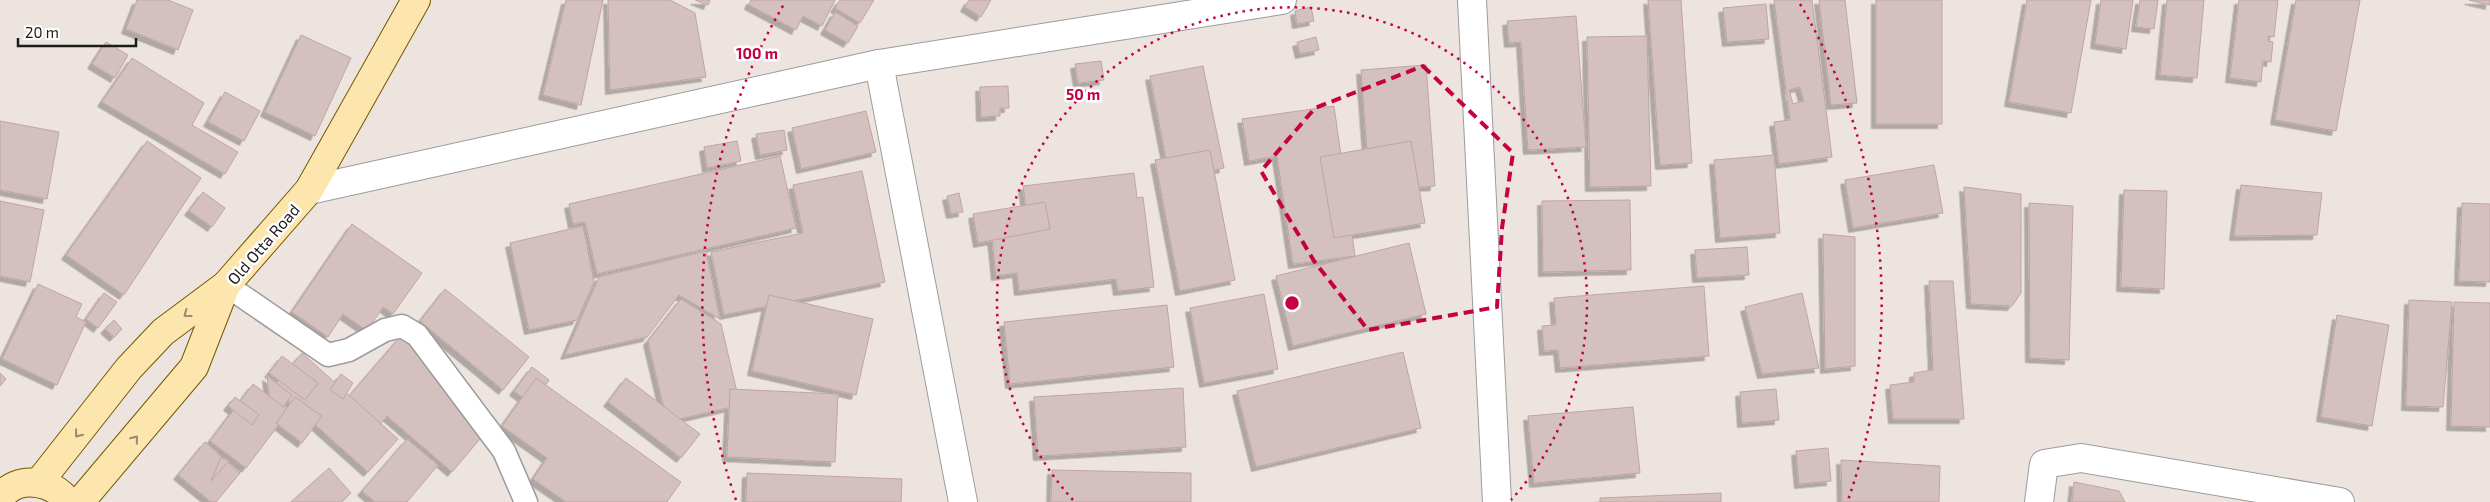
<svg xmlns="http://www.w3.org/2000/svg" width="2490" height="502" viewBox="0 0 2490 502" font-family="'Exo 2',sans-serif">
<defs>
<filter id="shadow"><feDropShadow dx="-4.5" dy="4.5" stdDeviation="0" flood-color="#0004"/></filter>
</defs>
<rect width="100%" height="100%" fill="#ede4df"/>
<g fill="#d4c1bf" stroke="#c0a4a1" fill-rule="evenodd" filter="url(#shadow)">
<polygon points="137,0 168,0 193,10 178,50 126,29"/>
<polygon points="566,0 603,0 581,105 543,95"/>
<polygon points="608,0 670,0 695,13 706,77 610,90"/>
<polygon points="695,0 710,0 708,5"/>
<polygon points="751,0 835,0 822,26 803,16 796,30 749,5"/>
<polygon points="840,0 874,0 860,23 835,8"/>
<polygon points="969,0 991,0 981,17 965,7"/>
<polygon points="1648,0 1681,0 1692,163 1660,165"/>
<path d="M1774 0H1812L1832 157 1779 164 1774 122 1790 120ZM1800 87 1804 101 1793 104 1789 90Z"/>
<polygon points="1819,0 1845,0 1857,103 1831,105"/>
<rect x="1876" y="0" width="66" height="124"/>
<polygon points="2027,0 2091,0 2071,113 2009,102"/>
<polygon points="2101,0 2133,0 2126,49 2095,44"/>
<polygon points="2140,0 2158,0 2154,29 2136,27"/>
<polygon points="2167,0 2204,0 2197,78 2160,75"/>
<polygon points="2239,0 2278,0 2274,37 2268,36 2268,41 2273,42 2271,62 2263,61 2261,82 2230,78"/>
<polygon points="2296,0 2360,0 2336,131 2275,120"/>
<polygon points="2469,0 2490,0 2490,5"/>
<polygon points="1766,4 1769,39 1727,42 1723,8"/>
<polygon points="1311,7 1314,21 1297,24 1295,11"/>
<polygon points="835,12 858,26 848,43 825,30"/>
<polygon points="1576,16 1586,147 1528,150 1521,42 1509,43 1507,21"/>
<polygon points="301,35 351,58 315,136 265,112"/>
<polygon points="1647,36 1651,186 1590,187 1587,37"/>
<polygon points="1316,37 1319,50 1300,54 1297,42"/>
<polygon points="106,42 128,55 115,78 92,64"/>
<polygon points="132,58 204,103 192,125 238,152 225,174 102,102"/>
<polygon points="1101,61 1104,80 1078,83 1075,64"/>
<polygon points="1426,65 1435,186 1370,191 1361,70"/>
<polygon points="1203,66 1224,168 1170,179 1150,76"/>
<polygon points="1008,86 1009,108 1000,108 1000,116 981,117 980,87"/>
<polygon points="225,92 260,111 244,141 208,122"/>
<polygon points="1334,106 1355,256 1293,264 1277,156 1249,161 1242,119"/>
<polygon points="866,111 876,152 801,169 792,128"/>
<polygon points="0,121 59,132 47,199 0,190"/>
<polygon points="784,130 787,150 760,155 756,134"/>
<polygon points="147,141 201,178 124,295 66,255"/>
<polygon points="737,141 741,161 707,168 704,147"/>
<polygon points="1411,141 1425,223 1334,238 1320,157"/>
<polygon points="1210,150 1235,280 1180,291 1155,160"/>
<polygon points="1774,155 1780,233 1720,238 1714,160"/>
<polygon points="780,156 796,228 597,274 585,222 573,224 569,204"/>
<polygon points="1934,165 1943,213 1853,228 1845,180"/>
<polygon points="862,171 885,282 724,315 711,252 803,233 793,185"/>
<polygon points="1134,173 1137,198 1143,197 1154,287 1118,291 1116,279 1019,291 1017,273 996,276 992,237 1018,234 1016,215 1027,214 1023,186"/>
<polygon points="2241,185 2322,193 2317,235 2234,236"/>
<polygon points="1964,187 2021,194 2021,293 2012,306 1971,304"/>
<polygon points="2124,190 2167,191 2164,289 2121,287"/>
<polygon points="203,192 225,208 212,227 189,211"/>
<polygon points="959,193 963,212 951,214 947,196"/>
<polygon points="1630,200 1631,270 1543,272 1542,201"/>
<polygon points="0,201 44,210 30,282 0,276"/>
<polygon points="1045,202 1050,229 978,243 973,214"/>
<polygon points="2029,203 2073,206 2069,360 2030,358"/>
<polygon points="2462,203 2490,204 2490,282 2459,281"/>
<polygon points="352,224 422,273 393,314 383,307 367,331 343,314 328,337 292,312"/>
<polygon points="583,226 594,282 577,320 529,330 510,243"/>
<polygon points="1823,234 1855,237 1855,366 1825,369"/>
<polygon points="1409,243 1426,314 1293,346 1276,276"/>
<polygon points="1747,247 1749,275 1697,278 1695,250"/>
<polygon points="706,251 720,319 679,295 647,337 565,355 599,277"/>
<polygon points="1929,281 1953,281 1964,419 1893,419 1890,385 1914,382 1914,373 1933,370"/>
<polygon points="38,284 82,304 76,317 86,322 57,385 2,359"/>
<polygon points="1704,286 1709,356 1560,368 1558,350 1544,351 1542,326 1556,325 1554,298"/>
<polygon points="445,289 529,357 503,390 420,321"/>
<polygon points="104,293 117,302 98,328 86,319"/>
<polygon points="1802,293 1819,368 1762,374 1745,307"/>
<polygon points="1264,294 1278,369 1204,383 1190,308"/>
<polygon points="769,295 873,319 856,395 752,371"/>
<polygon points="681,299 721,324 740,405 667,422 648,341"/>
<polygon points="2409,300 2452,302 2443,407 2406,406"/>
<polygon points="2454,302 2490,303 2490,427 2451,426"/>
<polygon points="1167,305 1174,367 1010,384 1004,322"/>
<polygon points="2337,315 2389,325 2372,426 2321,417"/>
<polygon points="114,320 122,329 114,337 105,329"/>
<polygon points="400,337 496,420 452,472 387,416 376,429 344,402"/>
<polygon points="1403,352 1421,428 1256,467 1237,391"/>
<polygon points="302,353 398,439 368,472 273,387"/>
<polygon points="282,356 318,383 305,400 269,373"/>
<polygon points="532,367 549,380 532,404 514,391"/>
<polygon points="0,373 6,379 0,386"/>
<polygon points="341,374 353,383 343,399 330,390"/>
<polygon points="267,376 292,395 272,422"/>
<polygon points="536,378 681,482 667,502 566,502 533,479 547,458 502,426"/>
<polygon points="626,378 700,434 681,458 608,402"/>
<polygon points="253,384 289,411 246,468 210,441"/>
<polygon points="1183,388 1186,447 1038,456 1034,397"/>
<polygon points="730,389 838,394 835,462 727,457"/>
<polygon points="1776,389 1779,420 1742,423 1740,392"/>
<polygon points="235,397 259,415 252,425 228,406"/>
<polygon points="295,397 322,416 302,443 276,423"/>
<polygon points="1633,407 1640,473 1534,483 1528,416"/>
<polygon points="407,439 438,465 407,502 375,502 362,491"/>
<polygon points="205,442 240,473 216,502 211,502 178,475"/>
<polygon points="1828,448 1831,481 1799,484 1796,451"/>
<polygon points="221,457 229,461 211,481"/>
<polygon points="1841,460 1940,466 1939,502 1842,502"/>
<polygon points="329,468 351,493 341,502 291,502"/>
<polygon points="1052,470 1191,473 1191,502 1051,502"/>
<polygon points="747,473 902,479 901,502 746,502"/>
<polygon points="2074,482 2119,491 2125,502 2072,502"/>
<polygon points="1721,493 1721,502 1600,502 1600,498"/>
</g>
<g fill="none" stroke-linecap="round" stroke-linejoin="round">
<g stroke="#9c9c9c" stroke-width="25">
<polyline id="lane" points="226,285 328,355 349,350 385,330 402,326 417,335 504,451 526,502"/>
</g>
<g stroke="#9c9c9c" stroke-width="30">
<g id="street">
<polyline points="1472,0 1497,502"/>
<polyline points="879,64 1282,0"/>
<polyline points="309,190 879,64 963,502"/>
<polyline points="2039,502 2044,464 2081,458 2340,502"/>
</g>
</g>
<g stroke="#735800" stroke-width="30">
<g id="secondary">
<polyline points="40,481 129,368 163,332 226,285"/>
<path d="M0 498C17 474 53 480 68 502"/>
<polyline points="80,502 194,367 226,285 309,190 416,0"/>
</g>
</g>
<use href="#lane" stroke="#fff" stroke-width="22"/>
<use href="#street" stroke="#fff" stroke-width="28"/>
<use href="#secondary" stroke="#fde6ad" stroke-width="28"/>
</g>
<defs><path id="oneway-chevron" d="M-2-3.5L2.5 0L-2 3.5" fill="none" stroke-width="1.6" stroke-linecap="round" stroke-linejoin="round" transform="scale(1.25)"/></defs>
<g stroke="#978b6b">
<use href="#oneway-chevron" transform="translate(187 314) rotate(144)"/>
<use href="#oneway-chevron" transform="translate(78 434) rotate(128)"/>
<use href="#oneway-chevron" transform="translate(135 439) rotate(-51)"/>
</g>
<path fill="none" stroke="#c50044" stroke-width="4" stroke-dasharray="10 6" stroke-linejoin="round" d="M1423 66 1513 153 1502 228 1497 307 1368 330 1314 261 1261 171 1315 108Z"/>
<g fill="none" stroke="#c50044" stroke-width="2.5" stroke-dasharray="2.5 5">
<path d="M1073 500A295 295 0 1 1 1511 500"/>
<path d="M736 500A590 590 0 0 1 784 4M1800 4A590 590 0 0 1 1848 500"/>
</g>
<g text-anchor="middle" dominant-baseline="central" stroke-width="5" stroke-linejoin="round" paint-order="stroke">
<g font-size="16" fill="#1b1b1b" stroke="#fff">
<text transform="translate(263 244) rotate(-49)">Old Otta Road</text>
</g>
</g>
<circle cx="1292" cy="303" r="8" fill="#c50044" stroke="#fff" stroke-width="2.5"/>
<g font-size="15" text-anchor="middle" font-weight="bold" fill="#c50044" stroke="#fff" stroke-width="5" stroke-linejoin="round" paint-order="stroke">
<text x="757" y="59">100 m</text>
<text x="1083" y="100">50 m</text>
</g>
<path d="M18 38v8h118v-8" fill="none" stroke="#1b1b1b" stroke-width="2.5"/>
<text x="25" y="38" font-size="15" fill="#1b1b1b" stroke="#ffffff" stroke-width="4" paint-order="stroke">20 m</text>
</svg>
